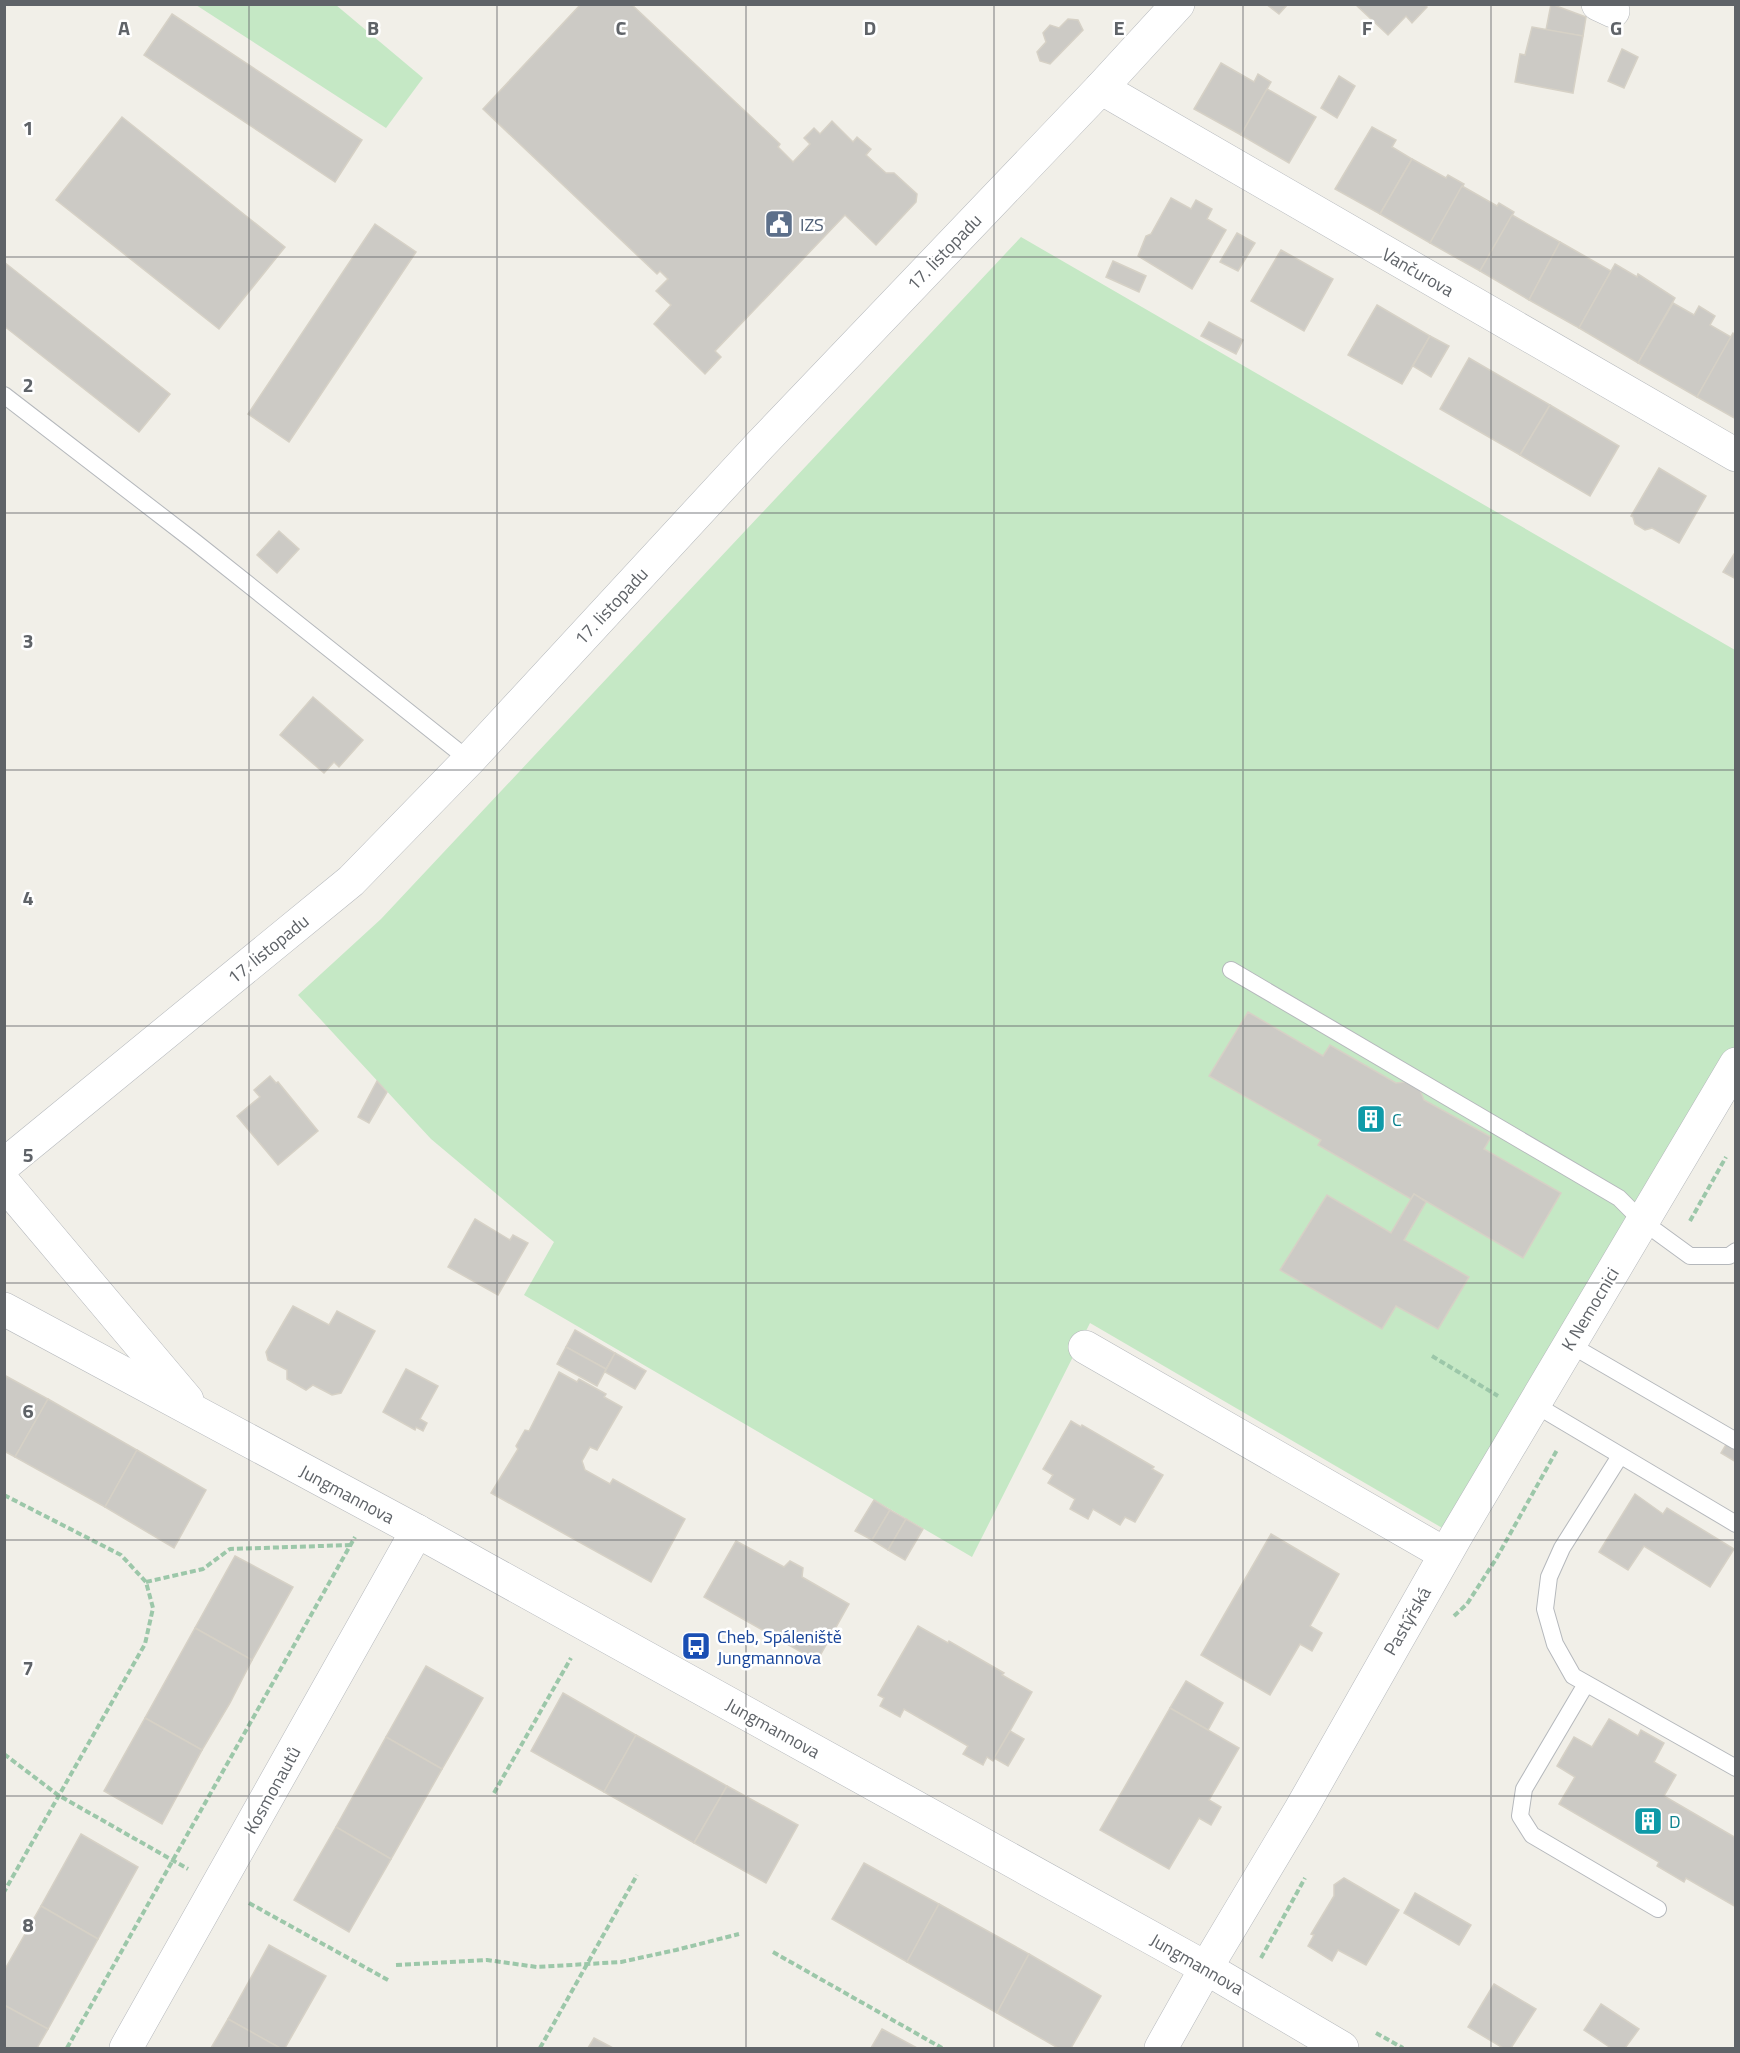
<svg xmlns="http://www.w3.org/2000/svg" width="1740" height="2053" viewBox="0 0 1740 2053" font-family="'Titillium Web',sans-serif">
<rect width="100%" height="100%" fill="#f1efe8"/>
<g fill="#c5e8c5">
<polygon points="196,5 336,5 423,78 386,128"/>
<polygon points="1021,237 1735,650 1735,1064 1456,1536 1090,1323 972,1557 524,1295 554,1242 431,1139 298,995 381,919"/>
</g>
<g fill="#cccac5" stroke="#d6d1c6" stroke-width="1.5">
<polygon points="581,4 631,4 780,144 778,147 793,162 810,144 804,138 814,128 820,134 832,121 853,142 857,137 871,149 866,155 886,173 894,173 917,194 916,202 876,245 845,215 715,351 721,357 705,374 654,324 671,305 656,291 668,279 660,271 657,274 483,109"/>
<polygon points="1266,4 1288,4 1279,14"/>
<polygon points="1355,4 1424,4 1427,7 1412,23 1406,16 1388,35"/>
<polygon points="1551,4 1586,17 1583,36 1546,30"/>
<polygon points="172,14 362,140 335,182 144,55"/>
<polygon points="1068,19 1078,20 1083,30 1050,64 1040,61 1037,52 1046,42 1043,33 1050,25 1059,28"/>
<polygon points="1532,27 1583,36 1573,93 1515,82 1520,54 1525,55"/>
<polygon points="1622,49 1638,57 1624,88 1608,81"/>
<polygon points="1221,63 1254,82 1258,74 1271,82 1241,135 1194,109"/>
<polygon points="1339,76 1355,86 1337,118 1321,108"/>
<polygon points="1267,89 1316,117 1289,163 1241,135"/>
<polygon points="122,117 285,247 219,329 56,200"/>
<polygon points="1372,127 1396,140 1392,147 1412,159 1380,214 1335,189"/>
<polygon points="1412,159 1446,178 1448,175 1464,184 1430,243 1380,214"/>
<polygon points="1462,186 1497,206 1499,203 1514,212 1480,271 1430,243"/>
<polygon points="1171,198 1191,209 1196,200 1212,209 1207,219 1226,230 1192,289 1138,256 1146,236 1151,234"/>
<polygon points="1512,215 1560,242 1529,300 1480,271"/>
<polygon points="375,224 416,252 289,442 248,414"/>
<polygon points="1237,233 1255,243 1238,271 1220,262"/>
<polygon points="1560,242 1611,271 1579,328 1529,300"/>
<polygon points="1281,250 1333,279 1304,331 1251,301"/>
<polygon points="1113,261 1146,276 1139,292 1106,277"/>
<polygon points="4,262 170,394 139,432 4,326"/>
<polygon points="1615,264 1637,277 1638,274 1675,298 1638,363 1579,328"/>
<polygon points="1673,303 1694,315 1699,306 1715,316 1710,325 1731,337 1697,397 1638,363"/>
<polygon points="1377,305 1430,336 1402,384 1348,355"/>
<polygon points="1209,322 1243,340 1236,354 1201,336"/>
<polygon points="1733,333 1736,335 1736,419 1697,397"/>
<polygon points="1430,336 1449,346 1431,377 1413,366"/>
<polygon points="1469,358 1550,405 1520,455 1440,409"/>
<polygon points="1550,405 1619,446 1590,496 1520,455"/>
<polygon points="1659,468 1706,496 1679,543 1652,528 1645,530 1635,524 1633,517 1631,516"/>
<polygon points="279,531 299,549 277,573 257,555"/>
<polygon points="1736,551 1736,579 1723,572"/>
<polygon points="313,697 363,740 339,767 334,762 324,773 280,735"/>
<polygon points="1248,1012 1323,1056 1330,1045 1396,1083 1405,1082 1419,1088 1424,1100 1491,1137 1484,1149 1561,1193 1523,1258 1414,1194 1411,1199 1318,1145 1321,1140 1209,1076"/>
<polygon points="270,1076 276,1083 278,1082 318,1131 278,1165 237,1116 260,1097 254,1090"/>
<polygon points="377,1081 387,1092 369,1123 358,1117"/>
<polygon points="1414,1194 1426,1202 1404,1240 1469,1277 1438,1329 1396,1306 1382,1329 1280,1270 1327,1195 1391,1233"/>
<polygon points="475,1219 510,1240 513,1235 528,1243 498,1295 448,1267"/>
<polygon points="293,1306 329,1325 337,1311 375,1331 341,1393 332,1395 313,1385 306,1390 287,1379 287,1370 268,1360 266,1352"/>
<polygon points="575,1330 615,1353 606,1369 566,1347"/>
<polygon points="566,1347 606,1369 597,1386 557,1364"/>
<polygon points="615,1353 646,1371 635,1389 605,1372"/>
<polygon points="406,1369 438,1386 420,1419 427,1423 423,1431 416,1427 415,1430 383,1412"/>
<polygon points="559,1372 577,1382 579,1379 606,1394 604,1397 622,1407 597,1450 590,1447 582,1461 585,1470 610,1484 613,1479 685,1519 651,1582 491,1493 518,1449 516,1446 525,1430 529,1431"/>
<polygon points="4,1375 48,1399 15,1457 4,1451"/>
<polygon points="48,1399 137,1450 105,1507 15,1457"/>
<polygon points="1071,1421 1081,1427 1082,1425 1154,1467 1152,1469 1163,1475 1135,1522 1125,1517 1120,1525 1093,1509 1088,1519 1070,1509 1075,1499 1048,1483 1053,1475 1043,1469"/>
<polygon points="1736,1428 1736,1462 1721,1453"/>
<polygon points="137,1450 206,1490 174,1548 105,1507"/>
<polygon points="1635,1494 1663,1514 1667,1508 1734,1549 1710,1587 1644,1546 1628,1570 1599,1552"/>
<polygon points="874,1500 890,1510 872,1540 855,1531"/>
<polygon points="890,1510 906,1519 888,1550 872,1540"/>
<polygon points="906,1519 923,1529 905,1560 888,1550"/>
<polygon points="1271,1534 1339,1574 1310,1626 1322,1633 1312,1651 1300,1644 1270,1695 1201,1655"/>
<polygon points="736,1541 784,1567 790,1561 803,1568 802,1577 849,1604 817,1661 704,1597"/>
<polygon points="235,1556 293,1587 252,1660 195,1628"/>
<polygon points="918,1626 948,1643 949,1641 1004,1673 1002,1675 1032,1692 993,1761 987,1757 983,1765 963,1754 968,1746 904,1709 900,1717 880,1706 884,1698 878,1695"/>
<polygon points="195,1628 252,1660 230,1703 202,1750 145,1718"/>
<polygon points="426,1666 483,1698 442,1769 386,1737"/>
<polygon points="1186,1681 1223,1703 1208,1730 1170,1708"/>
<polygon points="563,1693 636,1735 604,1792 531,1751"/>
<polygon points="1170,1708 1239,1748 1209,1800 1221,1807 1211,1825 1199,1818 1169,1869 1100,1830"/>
<polygon points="145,1718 202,1750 162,1824 104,1791"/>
<polygon points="1609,1719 1638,1736 1641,1730 1664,1743 1654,1762 1676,1775 1664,1796 1736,1838 1736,1907 1686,1878 1684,1882 1657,1866 1659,1862 1559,1804 1575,1777 1557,1766 1574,1737 1592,1747"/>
<polygon points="1010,1731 1024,1739 1008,1766 994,1758"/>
<polygon points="636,1735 727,1786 694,1843 604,1792"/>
<polygon points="386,1737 442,1769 391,1859 336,1827"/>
<polygon points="727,1786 798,1825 766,1883 694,1843"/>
<polygon points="336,1827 391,1859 349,1932 294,1900"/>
<polygon points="81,1834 138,1867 98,1939 41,1906"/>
<polygon points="864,1863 939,1904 907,1962 832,1919"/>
<polygon points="1344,1878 1399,1910 1366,1965 1338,1950 1332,1961 1308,1946 1314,1935 1311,1934 1334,1896 1334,1885"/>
<polygon points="1415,1893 1471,1925 1459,1945 1404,1913"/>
<polygon points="939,1904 1029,1954 997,2013 907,1962"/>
<polygon points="41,1906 98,1939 48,2029 4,2005 4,1971"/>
<polygon points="269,1945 326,1976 285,2048 280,2048 228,2019"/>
<polygon points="1029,1954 1101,1996 1071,2048 1058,2048 997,2013"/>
<polygon points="1494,1984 1536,2009 1511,2048 1503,2048 1468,2027"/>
<polygon points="1601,2004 1639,2029 1625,2048 1611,2048 1584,2030"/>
<polygon points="4,2005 48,2029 37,2048 4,2048"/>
<polygon points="228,2019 280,2048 211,2048"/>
<polygon points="882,2029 917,2048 871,2048"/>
<polygon points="594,2038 613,2048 588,2048"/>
</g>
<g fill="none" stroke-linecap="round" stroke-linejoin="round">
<g stroke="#b5b8bc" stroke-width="18">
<g id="service">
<polyline points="4,395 195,542 469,760"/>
<polyline points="1231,970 1619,1198 1642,1221 1690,1256 1729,1256 1736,1251"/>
<polyline points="1569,1344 1736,1441"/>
<polyline points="1534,1404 1736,1524"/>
<polyline points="1620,1456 1562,1548 1549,1577 1545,1609 1555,1644 1573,1676 1736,1768"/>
<polyline points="1586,1684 1524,1789 1520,1816 1532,1835 1658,1909"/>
</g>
</g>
<g stroke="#b5b8bc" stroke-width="34">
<g id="minor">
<polyline points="1598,4 1613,11"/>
<polyline points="1101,88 1736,455"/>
<polyline points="4,1183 187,1400"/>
<polyline points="4,1309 417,1531 1206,1968 1342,2048"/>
<polyline points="1085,1347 1445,1554"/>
<polyline points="126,2048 417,1531"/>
<polyline points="1161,2048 1206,1968 1301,1809 1456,1536 1736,1064"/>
</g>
</g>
<g stroke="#b5b8bc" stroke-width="34">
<polyline id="tertiary" points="4,1165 351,881 469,760 760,445 1101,88 1178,4"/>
</g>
<g stroke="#9cc7a9" stroke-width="4" stroke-dasharray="6 3" stroke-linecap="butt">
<polyline points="1690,1221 1726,1157"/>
<polyline points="1432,1356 1498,1396"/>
<polyline points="4,1495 121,1555 146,1582 153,1608 145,1644 4,1892"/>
<polyline points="146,1582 203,1569 230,1549 351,1545"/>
<polyline points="1454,1616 1467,1604 1496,1559 1557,1450"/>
<polyline points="4,1754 58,1795 188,1869"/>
<polyline points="494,1793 571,1658"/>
<polyline points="249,1903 388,1980"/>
<polyline points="773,1952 942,2048"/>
<polyline points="1261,1958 1305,1878"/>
<polyline points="396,1965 487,1960 537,1967 621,1962 676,1950 739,1934"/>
<polyline points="1376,2033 1403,2048"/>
<polyline points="67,2048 355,1537"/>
<polyline points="540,2048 637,1875"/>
</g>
<use href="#service" stroke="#fff" stroke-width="16"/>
<use href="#minor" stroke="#fff" stroke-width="33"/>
<use href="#tertiary" stroke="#fff" stroke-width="33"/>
</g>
<path fill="none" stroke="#5f6368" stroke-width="1.5" stroke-opacity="0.55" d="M249 4V2048M497 4V2048M746 4V2048M994 4V2048M1243 4V2048M1491 4V2048M4 257H1736M4 513H1736M4 770H1736M4 1026H1736M4 1283H1736M4 1540H1736M4 1796H1736"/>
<defs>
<g id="civic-square" transform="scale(1.5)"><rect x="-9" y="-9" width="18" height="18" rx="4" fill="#5c6f8a" stroke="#fff"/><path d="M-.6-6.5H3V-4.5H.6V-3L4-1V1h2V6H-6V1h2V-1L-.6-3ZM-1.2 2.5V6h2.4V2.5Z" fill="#fff"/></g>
<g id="building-square" transform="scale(1.5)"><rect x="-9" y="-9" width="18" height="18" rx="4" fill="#0f9aa8" stroke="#fff"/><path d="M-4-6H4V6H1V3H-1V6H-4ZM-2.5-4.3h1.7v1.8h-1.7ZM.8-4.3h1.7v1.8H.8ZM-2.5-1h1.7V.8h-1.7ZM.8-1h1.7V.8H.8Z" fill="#fff"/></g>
<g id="bus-square" transform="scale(1.5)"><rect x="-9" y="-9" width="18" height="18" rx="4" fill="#1a4fb4" stroke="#fff"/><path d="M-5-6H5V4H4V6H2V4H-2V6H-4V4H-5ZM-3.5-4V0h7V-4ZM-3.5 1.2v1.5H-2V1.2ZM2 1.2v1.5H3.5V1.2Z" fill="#fff"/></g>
</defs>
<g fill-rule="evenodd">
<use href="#civic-square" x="779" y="224"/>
<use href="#building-square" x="1371" y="1119"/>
<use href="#bus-square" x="696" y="1646"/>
<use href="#building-square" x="1648" y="1821"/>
</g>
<g text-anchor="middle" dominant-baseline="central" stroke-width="5" stroke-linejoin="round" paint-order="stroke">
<g font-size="18" fill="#4e5e75" stroke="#fff" text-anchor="start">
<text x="800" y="224">IZS</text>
</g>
<g font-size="18" fill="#5f6368" stroke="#fff">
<text transform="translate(944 252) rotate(-46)">17. listopadu</text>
<text transform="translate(1418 272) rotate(30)">Vančurova</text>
<text transform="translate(611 606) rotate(-47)">17. listopadu</text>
<text transform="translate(268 949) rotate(-39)">17. listopadu</text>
<text transform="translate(1590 1309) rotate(-59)">K Nemocnici</text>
<text transform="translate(347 1494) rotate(28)">Jungmannova</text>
<text transform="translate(1407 1621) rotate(-60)">Pastýřská</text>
<text transform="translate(773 1728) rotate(29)">Jungmannova</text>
<text transform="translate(272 1790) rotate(-61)">Kosmonautů</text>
<text transform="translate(1197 1964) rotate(30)">Jungmannova</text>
</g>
<g font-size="18" fill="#0d838f" stroke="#fff" text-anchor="start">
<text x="1392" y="1119">C</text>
<text x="1669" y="1821">D</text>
</g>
<g font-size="18" fill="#164399" stroke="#fff" text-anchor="start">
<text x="717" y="1636">Cheb, Spáleniště<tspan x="717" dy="21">Jungmannova</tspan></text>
</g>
</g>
<g font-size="20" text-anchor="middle" font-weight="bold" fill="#5f6368" stroke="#fff" stroke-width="5" stroke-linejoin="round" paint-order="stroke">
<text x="124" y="35">A</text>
<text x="373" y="35">B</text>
<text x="621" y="35">C</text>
<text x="870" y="35">D</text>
<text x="1119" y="35">E</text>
<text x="1367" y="35">F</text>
<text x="1616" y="35">G</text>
<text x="28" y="135">1</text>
<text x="28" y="392">2</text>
<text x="28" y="648">3</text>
<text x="28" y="905">4</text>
<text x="28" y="1162">5</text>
<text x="28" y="1418">6</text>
<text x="28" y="1675">7</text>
<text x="28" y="1932">8</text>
</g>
<rect width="1740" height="2053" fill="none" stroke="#5f6368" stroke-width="12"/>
</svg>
